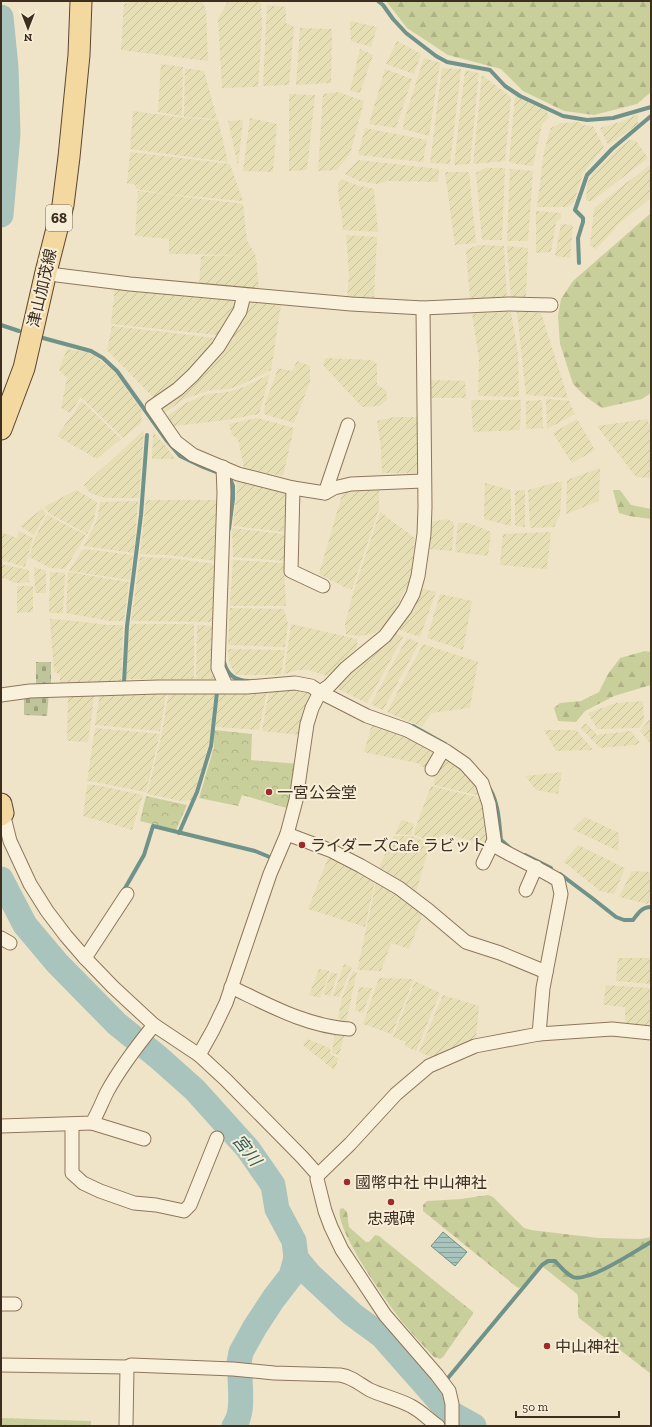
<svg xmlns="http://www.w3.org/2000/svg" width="652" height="1427" viewBox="0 0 652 1427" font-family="'Zilla Slab','Noto Sans JP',serif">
<defs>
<pattern id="farmland-furrows" width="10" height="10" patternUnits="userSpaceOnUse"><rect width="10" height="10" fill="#e6deb5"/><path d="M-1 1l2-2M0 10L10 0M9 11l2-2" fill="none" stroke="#c6bf9b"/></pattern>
<pattern id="forest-firs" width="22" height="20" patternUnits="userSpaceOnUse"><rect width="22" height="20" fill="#c9cf9b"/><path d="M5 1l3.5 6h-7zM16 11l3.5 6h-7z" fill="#aeb285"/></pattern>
<pattern id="cemetery-stones" width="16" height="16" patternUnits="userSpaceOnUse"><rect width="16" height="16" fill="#bfc49a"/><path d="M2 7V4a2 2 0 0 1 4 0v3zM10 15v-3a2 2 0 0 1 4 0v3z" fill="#9ca07d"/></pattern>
<pattern id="park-crowns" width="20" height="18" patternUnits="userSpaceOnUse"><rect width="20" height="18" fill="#c9cf9b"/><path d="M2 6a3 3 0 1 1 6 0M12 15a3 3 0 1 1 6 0" fill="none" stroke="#aeb285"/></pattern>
<pattern id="water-rules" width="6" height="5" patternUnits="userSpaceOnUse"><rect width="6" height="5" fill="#a9c4bc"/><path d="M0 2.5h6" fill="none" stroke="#8ba098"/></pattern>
</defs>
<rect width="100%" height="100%" fill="#f0e4c8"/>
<g fill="url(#farmland-furrows)">
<polygon points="136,1 201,1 206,8 208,61 121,50 124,4"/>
<polygon points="228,1 261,1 262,26 258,87 222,88 218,19"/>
<polygon points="267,5 286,7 286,23 294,27 289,85 263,86"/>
<polygon points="350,21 377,27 371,47 351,41"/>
<polygon points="300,28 332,29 331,83 296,85"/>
<polygon points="397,41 421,54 414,74 386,64"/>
<polygon points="360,49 373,55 360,93 350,91"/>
<polygon points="424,58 440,63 429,136 403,129 405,117"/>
<polygon points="161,64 183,67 182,116 158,112"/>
<polygon points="185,68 204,71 217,119 184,117"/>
<polygon points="442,68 461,69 450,164 430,163"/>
<polygon points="385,69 412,79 396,128 369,124"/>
<polygon points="465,70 479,73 470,164 454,165"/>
<polygon points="482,75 511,97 505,161 473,164"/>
<polygon points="338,92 364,101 350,154 336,170 318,171 323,94"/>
<polygon points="289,94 315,95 307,170 289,171"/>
<polygon points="515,96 546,110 549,117 542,124 533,166 516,164 509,162"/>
<polygon points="133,111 185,118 218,120 228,162 130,149"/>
<polygon points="638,114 638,124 608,145 600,128 620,122"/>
<polygon points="250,118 277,124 273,172 243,171"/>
<polygon points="243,120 238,166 228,121"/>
<polygon points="580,122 582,125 593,126 604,147 583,173 574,202 567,207 537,207 544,151 551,128 561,123"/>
<polygon points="365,128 427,140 423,162 358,155"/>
<polygon points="630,140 636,141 648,158 592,201 586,201 587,184 593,173 619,148"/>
<polygon points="130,152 230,164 243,201 165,194 136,189 135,184 127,184"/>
<polygon points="358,160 439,169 438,182 388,181 377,184 359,181 345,174"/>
<polygon points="651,164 651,198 617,225 614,230 596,249 590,246 594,208"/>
<polygon points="485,168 505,168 502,240 482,240 476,173"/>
<polygon points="510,169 533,171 528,241 507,241"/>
<polygon points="445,172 469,172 476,243 455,245"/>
<polygon points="342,179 353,184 374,189 378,232 343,230 341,209 339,203 338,183"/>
<polygon points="138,191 243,204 247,241 256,256 259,291 199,287 201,256 247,255 169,254 169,239 135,236"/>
<polygon points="536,211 561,213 561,218 556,222 551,252 536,253"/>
<polygon points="561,224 573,225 570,258 555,256"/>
<polygon points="346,235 377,237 374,299 347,298 349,274"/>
<polygon points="478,245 504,246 507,298 470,300 466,250"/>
<polygon points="507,246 528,248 526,298 511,298"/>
<polygon points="115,287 238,299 235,310 227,323 217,335 111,324"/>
<polygon points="249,301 281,305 271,370 243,384 229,389 211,390 184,399 163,414 162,405 199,379 222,348"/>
<polygon points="517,311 541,313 568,398 526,395"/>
<polygon points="511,312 518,354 519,397 478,396 479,359 472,314"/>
<polygon points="112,326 215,338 206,353 186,374 170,388 153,397 107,350"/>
<polygon points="67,349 91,353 114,371 142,411 141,423 123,438 81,397 70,413 61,408 67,378 59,370"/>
<polygon points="325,358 371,360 377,364 377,385 386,390 387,400 379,406 362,407 323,365"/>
<polygon points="297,361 310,366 310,382 294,423 264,414 265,404 278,368 292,371"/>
<polygon points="270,374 259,414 226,420 174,426 167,416 186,403 208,394 228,392 244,387"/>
<polygon points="431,380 465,381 466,398 431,398"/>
<polygon points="546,399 569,401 575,414 547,429"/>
<polygon points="471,400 521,400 520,430 473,432"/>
<polygon points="542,400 543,428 526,429 526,401"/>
<polygon points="82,401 121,439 97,459 57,436"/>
<polygon points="394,417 419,417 420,473 382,473 381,447 377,421"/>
<polygon points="257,418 294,428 283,476 244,469 238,439 232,435 229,424"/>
<polygon points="577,419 595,450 572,463 553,433"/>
<polygon points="647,419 651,428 651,478 636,477 597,426"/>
<polygon points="144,430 139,498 105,498 90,493 84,485"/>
<polygon points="153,432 165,445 175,459 152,459"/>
<polygon points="600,468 599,501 566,514 567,480"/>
<polygon points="238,478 286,490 284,532 233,526"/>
<polygon points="562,481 560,515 554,527 530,528 528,490"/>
<polygon points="485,483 511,490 511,526 484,519"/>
<polygon points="379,489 379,509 352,589 346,588 319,574 342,495 351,490"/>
<polygon points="76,490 97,502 94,520 87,534 50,514 44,507"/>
<polygon points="525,490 525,527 515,526 515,491"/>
<polygon points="146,500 220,500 217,561 167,555 140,554"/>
<polygon points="138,501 134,553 84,546 97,520 100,502"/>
<polygon points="42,509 46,513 34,535 20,526"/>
<polygon points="380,512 415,538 411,579 387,624 375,633 360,636 346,634 345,624 354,590"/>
<polygon points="47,515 86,535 65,569 50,568 29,557 35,538"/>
<polygon points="446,519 454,522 452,551 428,549 430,522"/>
<polygon points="458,523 469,523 491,532 488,556 455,552"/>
<polygon points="232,528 284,534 285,561 233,557"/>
<polygon points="19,531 33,538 25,567 1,560 1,532 17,538"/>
<polygon points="551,532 547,569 500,565 503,534"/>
<polygon points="83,549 133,555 130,580 69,571"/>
<polygon points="140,557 168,558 217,564 214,622 131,621"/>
<polygon points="233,560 284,563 286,606 230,606"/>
<polygon points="1,564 29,570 29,582 14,583 7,579 1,578"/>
<polygon points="34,567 46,571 46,593 35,593"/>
<polygon points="50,572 65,573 63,613 49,613"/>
<polygon points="68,572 129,582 124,621 110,621 66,613"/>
<polygon points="17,586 33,586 33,612 17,613"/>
<polygon points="420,588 436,592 420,637 402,631 398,628"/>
<polygon points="440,594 472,601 463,650 427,638"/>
<polygon points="230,608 284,609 288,624 285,647 228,645"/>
<polygon points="50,619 65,620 109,625 123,625 121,685 60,685 60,674 54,672"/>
<polygon points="130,624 194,624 194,679 125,679"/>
<polygon points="291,624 357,639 357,648 327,676 309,670 299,670 284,674"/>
<polygon points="197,625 215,626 214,679 196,679"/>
<polygon points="394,632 403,637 367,703 336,688 337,683"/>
<polygon points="407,638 419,643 383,710 371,704"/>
<polygon points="423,644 478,662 470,708 431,713 422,727 387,712"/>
<polygon points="228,649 285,650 281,675 236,675 229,663"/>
<polygon points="298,688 314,692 301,735 262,731 269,691"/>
<polygon points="167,690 160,731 95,725 100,692"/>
<polygon points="169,690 215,691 208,747 192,800 181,801 147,794 162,733"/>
<polygon points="220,690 267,691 259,730 215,727"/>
<polygon points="95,691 88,742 67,741 68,692"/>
<polygon points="643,701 644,720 639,728 597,729 588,713 616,703"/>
<polygon points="649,720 651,721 651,742 649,742 640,731"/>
<polygon points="373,721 437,750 425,768 417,763 364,752"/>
<polygon points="586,723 597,735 631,731 640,743 635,745 600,748 581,728"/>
<polygon points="95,728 160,734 146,792 95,782 87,781"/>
<polygon points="544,730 576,730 593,750 556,751"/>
<polygon points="444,757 448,757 474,779 481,796 433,785 435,779 433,775"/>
<polygon points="562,772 558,794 536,790 525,776"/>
<polygon points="87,785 96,785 143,795 132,830 83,816"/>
<polygon points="431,786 481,798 488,807 488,845 445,834 431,842 413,834"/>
<polygon points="585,817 619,833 618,851 572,829"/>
<polygon points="402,820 414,824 411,835 395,834"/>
<polygon points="394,836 412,836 430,844 416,892 379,867"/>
<polygon points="578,845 625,868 614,894 600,891 564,862"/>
<polygon points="330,853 376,877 365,927 308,909"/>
<polygon points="632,871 651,872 651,896 648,904 619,897"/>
<polygon points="377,878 421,909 422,916 409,949 365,934"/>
<polygon points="365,934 391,943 381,971 357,970"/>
<polygon points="618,958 651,958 651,984 616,981"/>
<polygon points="344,964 352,967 339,997 333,996"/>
<polygon points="319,969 330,971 320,998 309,995"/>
<polygon points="353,971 357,972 346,1022 338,1018 342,998"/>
<polygon points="331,972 338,974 330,996 323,994"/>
<polygon points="379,978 414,979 392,1034 363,1024"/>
<polygon points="415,981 440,993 416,1051 405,1046 406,1042 393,1037"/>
<polygon points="606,985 651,988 651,1029 625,1026 625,1007 603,1005"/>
<polygon points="359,987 372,988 363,1013 355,1010"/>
<polygon points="443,995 479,1006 476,1038 435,1058 419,1052"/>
<polygon points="346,1030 339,1055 332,1053 335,1031"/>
<polygon points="307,1039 330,1048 331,1055 339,1058 334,1070 303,1045"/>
</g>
<g fill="url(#forest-firs)">
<polygon points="386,1 651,1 651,92 637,104 594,115 564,111 523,91 501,69 448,55 407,28"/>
<polygon points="651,213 651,393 642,399 602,408 586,397 573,384 560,344 558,316 561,299 573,281"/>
<polygon points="613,490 620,490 631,505 651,509 651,519 629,516 619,513"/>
<polygon points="645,651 651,652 651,685 614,696 585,711 576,722 558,721 554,708 560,703 581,701 599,692 608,674 620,658"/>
<path d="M488 1195 493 1197 524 1228 531 1230 598 1238 640 1239 651 1237V1374L579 1318C576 1310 580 1302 577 1294L543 1267H539L521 1287 518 1288 423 1211V1205L427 1201 461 1199Z"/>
<path d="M343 1208 347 1212 349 1227 366 1242H369L375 1235 379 1236 473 1312V1314L443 1357 440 1359 434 1357C424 1346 413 1335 403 1323 389 1305 334 1229 340 1209Z"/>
</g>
<g fill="url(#cemetery-stones)">
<rect x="36" y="662" width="15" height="24"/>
<polygon points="49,692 47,716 24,715 24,694"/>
</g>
<g fill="url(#park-crowns)">
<polygon points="214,730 252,734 251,760 299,764 290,809 242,795 238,806 199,798 214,747"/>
<polygon points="146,796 187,805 176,830 140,821"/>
<polygon points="1,1418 91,1421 91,1426 1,1426"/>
</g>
<polygon fill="url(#water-rules)" stroke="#6f938a" points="443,1232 467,1252 455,1266 431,1246"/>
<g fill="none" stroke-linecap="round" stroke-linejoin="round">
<g stroke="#6f938a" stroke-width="4">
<polyline points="378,1 383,5 393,19 406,33 436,56 447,62 490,70 505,86 520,96 563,116 587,120 613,118 651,107"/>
<polyline points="579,263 578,238 583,222 583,218 575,210 587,175 612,149 651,116"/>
<polyline points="1,325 19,331"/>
<polyline points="43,338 91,351 103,358 117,371 167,441 180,456 203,467 216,472"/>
<polyline points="227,475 229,476 233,486 233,499 229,529"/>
<path d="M224 662C227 675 235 681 249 681"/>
<polyline points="124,682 127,626 141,515 147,435"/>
<polyline points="413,726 445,744"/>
<path d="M490 789C499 805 499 822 501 840L510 848"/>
<polyline points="179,833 197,792 211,746 217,692"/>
<polyline points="525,855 551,868"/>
<path d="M560 874 592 898 616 917 624 920H633C638 913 642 907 651 907"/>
<polyline points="124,890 144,855 153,826 255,851 272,858 271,860"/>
<path d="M448 1378 542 1265 548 1261H555C560 1266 566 1274 573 1277 588 1283 637 1250 651 1242"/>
</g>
<g stroke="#a9c4bc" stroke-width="25">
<polyline points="1,17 6,67 8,134 1,215"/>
<polyline points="1,879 25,925 57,963 117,1024 158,1057 195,1090 248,1149 273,1185 277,1209 294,1241 296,1258 309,1274 352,1314 382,1336 449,1412 474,1426"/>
<polyline points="239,1363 241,1352 255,1327 274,1298 291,1276 296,1258"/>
<path d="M234 1426C244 1413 240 1390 240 1374"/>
</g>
<g stroke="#8d765c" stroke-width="15">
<g id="street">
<polyline points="46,272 57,275 130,284 351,304 423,308 509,304 551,305"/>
<polyline points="244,295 240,311 218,347 193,375 178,389 152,407 176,442 193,455 238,474 293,488 325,493 334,488 351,484 423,481"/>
<polyline points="223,467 224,493 218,668 226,686"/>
<polyline points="293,488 291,571 323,586"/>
<polyline points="325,493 348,425"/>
<path d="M1 695 30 691 158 687H247L295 683 311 686 320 692 367 716 407 730 446 751 465 764 482 783 489 804 495 846C515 858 537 867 558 880L561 894 543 988 539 1034"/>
<polyline points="432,769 443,750"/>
<polyline points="3,813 10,841 30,884 47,911 66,936 85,958 113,987 154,1025 199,1055 226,1080 302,1157 318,1175"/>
<polyline points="287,834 332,851 361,866 399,888 428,910 466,942 500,953 546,972"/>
<polyline points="483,863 494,840"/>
<polyline points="526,890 536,867"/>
<polyline points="1,938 10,943"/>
<polyline points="85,958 127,894"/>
<path d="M231 987C269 1005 306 1026 349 1029"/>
<polyline points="199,1055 213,1030 226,1003 270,874 287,834 296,800 307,724 312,708 320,692 329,686 346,668 385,636 405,609 413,594 418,576 424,534 425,507 423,308"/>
<polyline points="92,1123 144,1139"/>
<polyline points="72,1125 72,1173 83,1183 100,1191 134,1203 156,1205 184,1211 190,1205 217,1138"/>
<path d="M1 1126 92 1123C98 1113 102 1102 107 1092 120 1068 137 1046 154 1025"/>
<polyline points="1,1304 15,1304"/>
<path d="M1 1365 127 1367 131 1365 233 1369 274 1373 340 1375C353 1377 359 1384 370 1390 383 1396 398 1399 411 1406 421 1411 429 1420 438 1426"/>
<polyline points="126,1426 127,1367"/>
<polyline points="452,1426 452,1404 449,1391 437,1375 385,1315 342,1250 331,1227 325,1211 317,1179 318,1175 350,1144 396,1094 429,1066 475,1046 539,1034 612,1029 651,1033"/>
</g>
</g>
<g stroke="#5b4430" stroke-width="23">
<g id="primary">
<polyline points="1,429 24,368 46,272 63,205 69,157 79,55 81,1"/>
<polyline points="1,804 3,813 1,815"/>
</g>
</g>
<use href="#street" stroke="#faf1dc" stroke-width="13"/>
<use href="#primary" stroke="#f3d9a0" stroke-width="21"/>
</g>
<g fill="#9e2a2b" stroke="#f7eed8" stroke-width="1.5">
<circle cx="269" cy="792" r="4"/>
<circle cx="302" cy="845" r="4"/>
<circle cx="347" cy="1182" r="4"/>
<circle cx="391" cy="1202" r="4"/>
<circle cx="547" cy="1346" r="4"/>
</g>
<g text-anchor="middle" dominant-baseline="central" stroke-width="4" stroke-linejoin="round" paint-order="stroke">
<rect fill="#f7eed8" stroke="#756857" stroke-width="1" x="46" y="205" width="26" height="26" rx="3"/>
<g font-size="15" font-weight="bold" fill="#3d2e20">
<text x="59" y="218">68</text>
</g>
<g font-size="16" fill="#3d2e20" stroke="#f7eed8">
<text transform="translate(42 288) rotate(-77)">津山加茂線</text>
</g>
<g font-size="16" fill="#3d2e20" stroke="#f7eed8" text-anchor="start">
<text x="277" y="792">一宮公会堂</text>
<text x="310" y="845">ライダーズCafe ラビット</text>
<text x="355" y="1182">國幣中社 中山神社</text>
<text x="391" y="1218" text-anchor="middle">忠魂碑</text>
<text x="555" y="1346">中山神社</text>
</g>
<g font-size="17" font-style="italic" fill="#2f5d5a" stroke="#f7eed8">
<text transform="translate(247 1150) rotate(52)">宮川</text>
</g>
</g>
<rect width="652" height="1427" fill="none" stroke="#3d2e20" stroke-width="4"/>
<g transform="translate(28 28) rotate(180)" stroke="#f7eed8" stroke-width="3" paint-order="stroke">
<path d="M0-3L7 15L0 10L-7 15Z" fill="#3d2e20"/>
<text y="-6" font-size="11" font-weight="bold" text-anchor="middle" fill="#3d2e20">N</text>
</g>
<path d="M516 1411v6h103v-6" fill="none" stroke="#3d2e20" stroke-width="2"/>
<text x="522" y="1411" font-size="12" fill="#3d2e20" stroke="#f7eed8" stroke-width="3" paint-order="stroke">50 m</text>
</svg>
